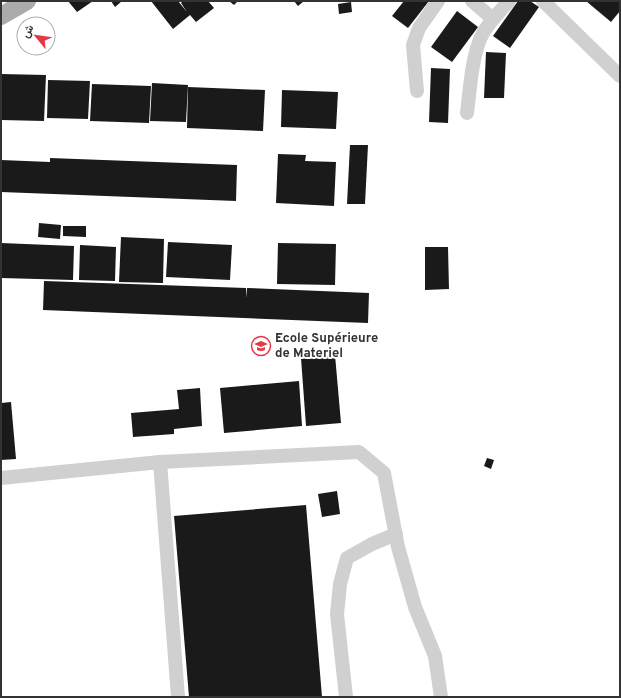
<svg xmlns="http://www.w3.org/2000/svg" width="621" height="698" viewBox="0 0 621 698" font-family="Overpass,Vazirmatn,sans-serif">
<rect width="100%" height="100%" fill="#fff"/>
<g fill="#1a1a1a">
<polygon points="68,1 93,1 77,12"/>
<polygon points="111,1 122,1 115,7"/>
<polygon points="151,1 178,1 187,12 181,3 183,1 208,1 214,8 196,22 190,15 173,29"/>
<polygon points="229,1 238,1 234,5"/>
<polygon points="294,1 304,1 298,6"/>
<polygon points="404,1 429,1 408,28 392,16"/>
<polygon points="518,1 530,1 539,7 510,48 493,36"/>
<polygon points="586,1 619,1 620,11 611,22"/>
<polygon points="351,2 352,12 339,14 338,4"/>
<polygon points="457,11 478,27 452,62 431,47"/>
<polygon points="486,52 506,53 504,98 484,98"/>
<polygon points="431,68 450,69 448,123 429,122"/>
<polygon points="1,74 46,75 44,121 1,120"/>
<polygon points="48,80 90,81 88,119 47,118"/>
<polygon points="152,83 188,85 186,122 150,121"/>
<polygon points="92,84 151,86 149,123 90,121"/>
<polygon points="188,87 265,90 263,131 187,128"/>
<polygon points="282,90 338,92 336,129 281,127"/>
<polygon points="350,145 368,145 365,204 347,204"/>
<polygon points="278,154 306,155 305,161 336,162 334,206 276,203"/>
<polygon points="50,158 237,165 236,201 1,192 1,160 50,162"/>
<polygon points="39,223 61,225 60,239 38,237"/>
<polygon points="63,226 86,226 86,237 63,236"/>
<polygon points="121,237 164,239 163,283 119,282"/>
<polygon points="168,242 232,245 230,280 166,277"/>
<polygon points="1,243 74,246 73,280 1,278"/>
<polygon points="278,243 336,244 335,285 277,284"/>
<polygon points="80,245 116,247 115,281 79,280"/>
<polygon points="425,247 448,247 449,289 425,290"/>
<polygon points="44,281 246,288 246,298 247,288 369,293 368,323 43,310"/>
<polygon points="335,355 341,423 306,426 301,358"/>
<polygon points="299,381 302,426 224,433 220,388"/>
<polygon points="200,388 202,426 174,429 174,434 133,437 131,413 179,409 177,390"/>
<polygon points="11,402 16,459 1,460 1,403"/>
<polygon points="487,458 494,460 491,469 484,466"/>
<polygon points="337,491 340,514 322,517 318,494"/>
<polygon points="306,505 322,697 189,697 174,516"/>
</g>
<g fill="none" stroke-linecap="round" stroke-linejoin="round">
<g stroke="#d0d0d0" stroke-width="14">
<polyline points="472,1 493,19"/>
<polyline points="543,1 620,76"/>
<polyline points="417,91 413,45 419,28 438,1"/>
<path d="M467 113C470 89 472 53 483 33 490 21 500 11 509 1"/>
<polyline points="160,462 178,697"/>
<polyline points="1,478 160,462 359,452 384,473 398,547 415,607 435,656 441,697"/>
<polyline points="346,697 337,614 340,584 347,558 372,544 396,534"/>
</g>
<polyline stroke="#ababab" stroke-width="18" points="1,16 27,1"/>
</g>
<defs>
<g id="university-ring" transform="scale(1)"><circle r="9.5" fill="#fff" stroke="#e63946" stroke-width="1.5"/><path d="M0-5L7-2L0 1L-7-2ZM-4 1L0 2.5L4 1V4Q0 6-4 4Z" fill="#e63946"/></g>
</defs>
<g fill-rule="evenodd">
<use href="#university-ring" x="261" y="346"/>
</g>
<g text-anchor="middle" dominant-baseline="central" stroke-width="4" stroke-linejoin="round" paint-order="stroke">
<g font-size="13" font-weight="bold" fill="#333" stroke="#fff" text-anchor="start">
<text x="275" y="339">Ecole Supérieure<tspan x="275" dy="15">de Materiel</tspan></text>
</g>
</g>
<rect width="621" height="698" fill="none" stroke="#333333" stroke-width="4"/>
<g transform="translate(36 36) rotate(299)"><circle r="19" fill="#ffffff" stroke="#adadad"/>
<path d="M0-3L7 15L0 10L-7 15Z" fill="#e63946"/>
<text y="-6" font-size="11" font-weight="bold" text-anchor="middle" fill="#333333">ش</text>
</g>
</svg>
